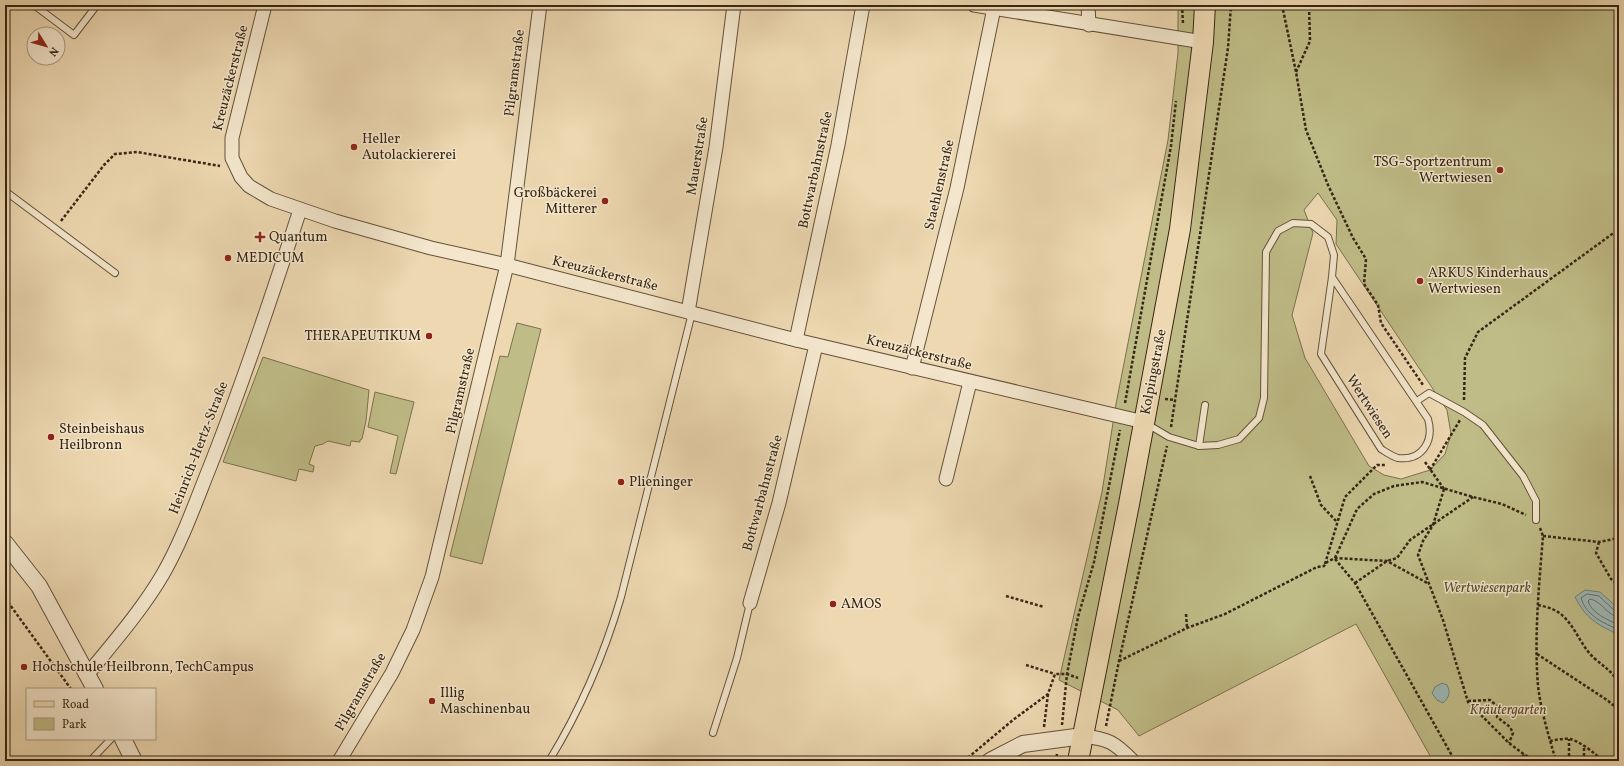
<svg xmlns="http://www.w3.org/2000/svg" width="1624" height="766" viewBox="0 0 1624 766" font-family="Vollkorn,serif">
<rect width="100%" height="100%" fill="#edd8b1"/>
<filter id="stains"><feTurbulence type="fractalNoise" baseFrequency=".005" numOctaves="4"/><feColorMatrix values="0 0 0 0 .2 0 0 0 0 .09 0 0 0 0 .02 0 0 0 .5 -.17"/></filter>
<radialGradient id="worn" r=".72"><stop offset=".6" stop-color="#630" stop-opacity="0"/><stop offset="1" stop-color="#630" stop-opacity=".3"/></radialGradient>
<g fill="#bfbc87" stroke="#7b714e" fill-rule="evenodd">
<path d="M1178 5H1619V761H1433L1356 624 1139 736 1118 710 1059 680 1102 492 1116 404 1168 140 1178 53ZM1318 193 1337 220 1336 244 1447 410 1451 434 1445 454 1430 470 1401 479 1384 475 1369 466 1305 358 1292 315 1313 233 1304 210Z"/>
<polygon points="517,323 541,329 482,564 450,556 500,356 508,357"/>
<polygon points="263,357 369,390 366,421 362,439 360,440 360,442 351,441 350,446 328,441 323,444 315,446 309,464 314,466 313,472 299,469 296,481 223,462"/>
<polygon points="375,392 414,402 396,474 390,473 398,436 368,427"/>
</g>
<g fill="#9db8b6" stroke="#747e75">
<path d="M1585 590 1600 592 1619 609V635C1597 624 1587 620 1575 597Z"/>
<path d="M1442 683 1447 685C1451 693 1449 697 1443 703L1437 700 1432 693 1435 687Z"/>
</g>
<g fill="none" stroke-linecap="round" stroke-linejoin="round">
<g stroke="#6a6f65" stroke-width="1">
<path d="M1619 612 1615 611 1599 596 1587 594 1581 598C1586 616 1604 623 1619 630"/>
<path d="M1619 617C1607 616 1602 601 1590 599L1588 601C1591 613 1608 620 1619 625"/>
</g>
<g stroke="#64523b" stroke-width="8">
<g id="service">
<polyline points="34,5 74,35 97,5"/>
<polyline points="5,191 115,273"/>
<polyline points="1417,401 1429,393 1464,412 1483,425 1523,476 1536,501 1536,520"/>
<path d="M1147 424 1169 437 1199 446 1218 445 1239 439 1259 418 1264 398 1266 252 1278 231 1293 223 1311 224 1328 237 1334 255 1332 277 1321 354 1381 449C1386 452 1393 457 1398 458 1423 461 1434 440 1428 419L1332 277"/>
<polyline points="1199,446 1205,405"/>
<polyline points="713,733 737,658 750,603"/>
<polyline points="90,761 111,739"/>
<path d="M549 761C581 709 604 655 621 597L692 313"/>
</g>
</g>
<g stroke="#64523b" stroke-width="15">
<g id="minor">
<polyline points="265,5 232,138 232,158 241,177 249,186 271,199 335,221 431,248 507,265 796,340 1144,422"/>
<polyline points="974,5 1203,42"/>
<polyline points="1088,5 1089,25"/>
<polyline points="688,312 716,147 734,5"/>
<polyline points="796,340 838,145 863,5"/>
<polyline points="912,368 957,188 994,8"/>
<polyline points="946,479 970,382"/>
<polyline points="750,603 779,503 816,345"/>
<path d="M87 675C113 643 142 610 163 574 183 539 196 501 211 464 244 380 272 295 300 210"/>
<path d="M1083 736C1109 739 1114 742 1133 761"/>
<polyline points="339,761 392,673 413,630 432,577 507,265 540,5"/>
</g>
</g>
<g stroke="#64523b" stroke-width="18">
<g id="tertiary">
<polyline points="5,543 39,586 95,689"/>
<polyline points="123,739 134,761"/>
<polyline points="990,761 1023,744 1083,736"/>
</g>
</g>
<g stroke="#372614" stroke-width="22">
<polyline id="primary" points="1078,761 1129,504 1180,229 1203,42 1205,5"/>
</g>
<g stroke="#372614" stroke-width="2.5" stroke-dasharray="3 2" stroke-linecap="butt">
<polyline points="1182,5 1183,24"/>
<polyline points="1282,5 1296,72 1306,130 1328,185 1353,238 1366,259 1364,284 1378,305 1381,323 1423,385"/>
<polyline points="1296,72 1310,41 1309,5"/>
<polyline points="61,221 104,165 115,154 137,152 220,166"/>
<polyline points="1165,399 1175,400"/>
<polyline points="1464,400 1465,358 1478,332 1619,229"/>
<polyline points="1125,403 1171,146 1176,101"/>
<polyline points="1171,427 1228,48 1231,5"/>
<polyline points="1425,462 1444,489"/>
<polyline points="1430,470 1460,420"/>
<polyline points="1310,476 1321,505 1337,522"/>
<polyline points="1444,489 1433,525 1423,541 1418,555 1443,620 1468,702 1509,743 1525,755 1538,761"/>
<path d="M1540 528 1543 536C1539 586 1534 636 1538 686 1541 711 1549 737 1556 761"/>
<polyline points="1543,536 1599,542 1619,538"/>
<polyline points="1599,542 1596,553 1611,579 1619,586"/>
<polyline points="1335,558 1357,509 1374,494 1394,486 1422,482 1473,497 1502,504 1526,515"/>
<polyline points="1335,559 1355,583 1455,761"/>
<polyline points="1325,564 1345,497 1377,465 1385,465"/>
<polyline points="1355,583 1387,561 1397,558 1410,540 1473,497"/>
<polyline points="1006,596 1044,607"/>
<polyline points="5,598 71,689"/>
<path d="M1538 605C1547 607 1556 609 1563 616 1576 628 1581 646 1594 658 1604 667 1614 672 1619 685"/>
<polyline points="1186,614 1187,627"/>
<polyline points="1537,654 1607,700 1619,710"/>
<polyline points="1119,661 1187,628 1225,614 1317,567 1324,566 1327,562 1335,558 1387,561 1429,584"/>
<polyline points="1026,665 1055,674"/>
<polyline points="1468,701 1490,700 1497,706 1497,717 1510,727 1513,733 1509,743"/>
<polyline points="1614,706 1619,691"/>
<polyline points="1062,725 1067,674 1078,617 1094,562 1120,430"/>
<polyline points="1106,726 1119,661 1167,446"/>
<polyline points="1044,727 1048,694"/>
<path d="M1550 741C1556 740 1564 738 1570 739 1579 741 1597 754 1602 761"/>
<polyline points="964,761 1013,720 1048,694 1055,674 1067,674 1078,678"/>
<polyline points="1056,761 1057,754"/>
<polyline points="1513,761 1525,755"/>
<polyline points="1569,761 1569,739"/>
<polyline points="1584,761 1584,747"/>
</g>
<use href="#service" stroke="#f3e6cc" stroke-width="6"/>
<use href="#minor" stroke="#f3e6cc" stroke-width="13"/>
<use href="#tertiary" stroke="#f3e6cc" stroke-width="16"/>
<use href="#primary" stroke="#edd8b1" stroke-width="20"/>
</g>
<g fill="#8f2418" stroke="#f3e6cc" stroke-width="1.5">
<circle cx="354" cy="147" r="4"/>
<circle cx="1500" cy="170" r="4"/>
<circle cx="605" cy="201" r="4"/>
<path d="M258 231h4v4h4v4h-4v4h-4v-4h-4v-4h4z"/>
<circle cx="228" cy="258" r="4"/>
<circle cx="1420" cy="281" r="4"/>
<circle cx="429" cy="336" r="4"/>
<circle cx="51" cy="437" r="4"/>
<circle cx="621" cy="482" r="4"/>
<circle cx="833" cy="604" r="4"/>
<circle cx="24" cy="667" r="4"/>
<circle cx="432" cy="701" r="4"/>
</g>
<g text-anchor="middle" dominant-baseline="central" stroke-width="3" stroke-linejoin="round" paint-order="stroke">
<g font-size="14" fill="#372614" stroke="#f3e6cc">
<text transform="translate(515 73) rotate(-83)">Pilgramstraße</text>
<text transform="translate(231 78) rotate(-76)">Kreuzäckerstraße</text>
<text transform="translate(698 156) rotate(-81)">Mauerstraße</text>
<text transform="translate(816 170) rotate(-78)">Bottwarbahnstraße</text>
<text transform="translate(940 185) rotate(-77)">Staehlenstraße</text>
<text transform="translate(605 274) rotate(14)">Kreuzäckerstraße</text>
<text transform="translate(919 353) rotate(14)">Kreuzäckerstraße</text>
<text transform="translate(1154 372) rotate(-79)">Kolpingstraße</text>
<text transform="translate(461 391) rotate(-77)">Pilgramstraße</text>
<text transform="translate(1369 407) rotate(57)">Wertwiesen</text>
<text transform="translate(199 448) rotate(-69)">Heinrich-Hertz-Straße</text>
<text transform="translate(763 493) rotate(-75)">Bottwarbahnstraße</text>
<text transform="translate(361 692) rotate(-60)">Pilgramstraße</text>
</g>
<g font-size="14" fill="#372614" stroke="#f3e6cc" text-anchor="start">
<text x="362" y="139">Heller<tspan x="362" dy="16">Autolackiererei</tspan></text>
<text x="1492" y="162" text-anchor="end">TSG-Sportzentrum<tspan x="1492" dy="16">Wertwiesen</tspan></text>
<text x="597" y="193" text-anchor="end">Großbäckerei<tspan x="597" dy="16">Mitterer</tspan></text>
<text x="269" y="237">Quantum</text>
<text x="236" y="258">MEDICUM</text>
<text x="1428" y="273">ARKUS Kinderhaus<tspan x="1428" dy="16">Wertwiesen</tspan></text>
<text x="421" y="336" text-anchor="end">THERAPEUTIKUM</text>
<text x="59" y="429">Steinbeishaus<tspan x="59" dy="16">Heilbronn</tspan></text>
<text x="629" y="482">Plieninger</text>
<text x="841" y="604">AMOS</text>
<text x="32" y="667">Hochschule Heilbronn, TechCampus</text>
<text x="440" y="693">Illig<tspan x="440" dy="16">Maschinenbau</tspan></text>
</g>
<g font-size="14" font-style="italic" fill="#594c31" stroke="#f3e6cc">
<text x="1487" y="588">Wertwiesenpark</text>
<text x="1508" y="710">Kräutergarten</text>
</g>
</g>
<rect width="1624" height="766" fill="none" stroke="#edd8b1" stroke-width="20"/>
<rect x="6" y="6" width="1612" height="754" fill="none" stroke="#372614" stroke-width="2"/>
<rect x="10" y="10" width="1604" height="746" fill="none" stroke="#372614"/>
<rect x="26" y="688" width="130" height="52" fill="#f3e6cc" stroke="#a89982"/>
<rect x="34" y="701" width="20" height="6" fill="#edd8b1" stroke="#a89982"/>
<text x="62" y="708" font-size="12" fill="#372614">Road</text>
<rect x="34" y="718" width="20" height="12" fill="#bfbc87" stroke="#a89982"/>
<text x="62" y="728" font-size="12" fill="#372614">Park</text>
<g transform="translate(46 46) rotate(127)"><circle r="19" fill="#f3e6cc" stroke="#a89982"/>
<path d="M0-3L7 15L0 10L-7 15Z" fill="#8f2418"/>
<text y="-6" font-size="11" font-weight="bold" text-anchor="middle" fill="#372614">N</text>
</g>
<rect width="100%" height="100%" filter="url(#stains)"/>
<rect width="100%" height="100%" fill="url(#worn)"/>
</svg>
